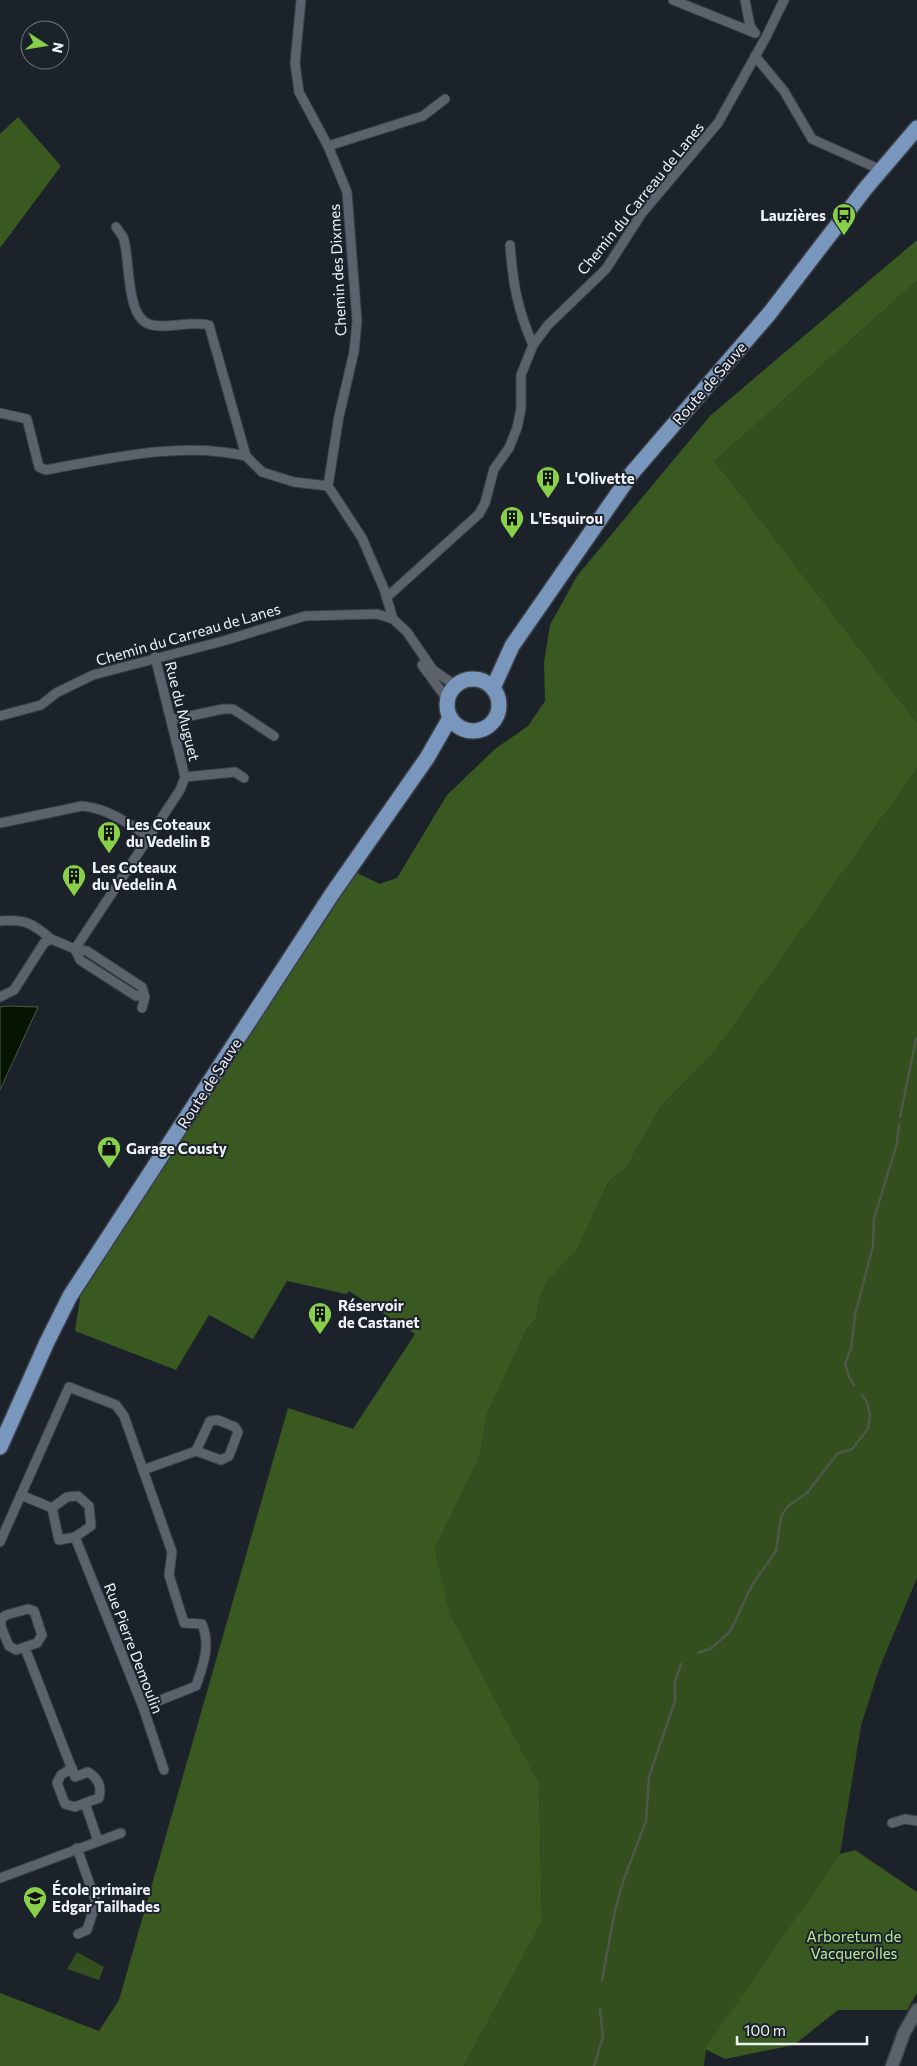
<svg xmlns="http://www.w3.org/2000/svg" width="917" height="2066" viewBox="0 0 917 2066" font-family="Commissioner,sans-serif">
<rect width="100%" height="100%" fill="#1c222a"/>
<g fill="#334f1d">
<polygon points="917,281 917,723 715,461"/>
<polygon points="917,769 917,1578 879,1669 861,1726 840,1854 706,2049 704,2066 464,2066 542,1922 539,1783 450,1613 435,1548 479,1459 487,1414 527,1329 537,1318 538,1302 548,1281 577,1250 609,1181 625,1170 661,1106 716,1050"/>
<polygon points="77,1952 104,1967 99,1980 67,1969"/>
</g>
<g fill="#3a5920">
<polygon points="18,117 61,166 0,248 0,134"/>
<polygon points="917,240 917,281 715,461 917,723 917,769 716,1050 661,1106 625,1170 609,1181 577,1250 548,1281 538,1302 537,1318 527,1329 487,1414 479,1459 435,1548 450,1613 539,1783 542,1922 464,2066 0,2066 0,1993 99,2031 119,2000 288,1408 353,1429 415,1334 349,1291 346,1294 287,1281 253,1339 209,1315 176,1370 75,1331 81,1292 355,872 380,884 397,878 447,795 495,749 528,726 545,701 544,662 550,625 577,576 710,416"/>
<polygon points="855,1850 917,1892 917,1993 907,2010 838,2010 794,2045 725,2059 705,2049 840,1854"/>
</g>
<polygon fill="#061500" stroke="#4c584b" points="9,1006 38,1007 0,1090 0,1007"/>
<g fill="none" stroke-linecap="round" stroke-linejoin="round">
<g stroke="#4c584b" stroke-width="2.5">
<polyline points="900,1117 916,1039"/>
<polyline points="854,1385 849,1377 845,1363 851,1349 855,1315 873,1246 874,1219 897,1143 899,1124"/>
<polyline points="698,1653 712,1648 731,1630 752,1585 776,1551 781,1517 787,1507 808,1492 837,1454 852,1449 868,1429 870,1415 867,1402 862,1395"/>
<polyline points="602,1980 615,1910 624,1879 646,1821 649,1777 675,1701 675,1681 681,1664"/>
<polyline points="594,2066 603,2037 600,2009"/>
</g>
<g stroke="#3a3e45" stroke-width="11">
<g id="street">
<polyline points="301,0 295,63 299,92 328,146 347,192 357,321 354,352 339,416 328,486 362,538 384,589 393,619 407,632 433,670 455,685"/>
<polyline points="673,0 755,33"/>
<polyline points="745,0 750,26 755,33"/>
<polyline points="755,56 784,91 812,139 881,170"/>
<polyline points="328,146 423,116 445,99"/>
<path d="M116 227C118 230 121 234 123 237 131 256 124 320 152 325 171 329 190 320 209 325L246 456 262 472 294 482 328 486"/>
<path d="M510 245C513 284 517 308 533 345"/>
<path d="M0 413 27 419 39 467 46 470C111 458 181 441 246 456"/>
<polyline points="387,597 479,514 485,503 494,469 509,448 517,428 521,409 521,375 533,345 548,325 606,269 642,213 718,123 766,37 784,0"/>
<polyline points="422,665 447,699"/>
<polyline points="0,716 41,705 56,693 93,675 223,641 305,616 377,614 393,619"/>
<polyline points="171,720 223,709 233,709 274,736"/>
<polyline points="185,777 235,772 244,778"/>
<path d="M0 823 82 806C107 808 128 823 149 837"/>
<path d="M0 921C26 919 32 923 51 939"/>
<polyline points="75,949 180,790 185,777 155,657"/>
<polyline points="75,949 80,960 136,996 143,995"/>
<polyline points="0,997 14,990 44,943 51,939 75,949 87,951 142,987 145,997 142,1008"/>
<polyline points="143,1470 196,1451 221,1460 229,1456 238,1432 235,1427 218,1420 210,1421 196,1451"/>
<polyline points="21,1495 52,1508 67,1497 78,1496 89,1506 91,1526 75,1537"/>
<polyline points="52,1508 59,1540 75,1537 143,1707 164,1770"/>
<path d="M0 1542 69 1387 116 1405 124 1416 172 1552 169 1575 184 1623 202 1624C211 1646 203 1665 196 1686L143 1707"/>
<polygon points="28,1609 34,1611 42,1635 37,1643 16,1650 9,1646 1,1627 1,1619 6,1615"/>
<path d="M25 1648 75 1777 88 1772C98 1778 102 1786 99 1798L85 1803 98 1841"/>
<polyline points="72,1768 61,1775 57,1783 65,1804 75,1807 85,1803"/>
<polyline points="892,1823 905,1819 917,1821"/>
<polyline points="77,1848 96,1902 87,1930 78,1934"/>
<polyline points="0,1878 121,1833"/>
</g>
</g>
<g stroke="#3a3e45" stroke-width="15">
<polyline id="secondary" points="892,2066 904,2033 917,2010"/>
</g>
<g stroke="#3a3e45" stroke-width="18">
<g id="primary">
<circle cx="473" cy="705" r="26"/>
<polyline points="493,688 512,646 632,473 769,314 865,189 917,128"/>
<polyline points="0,1447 47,1342 70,1296 332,894 427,758 450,718"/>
</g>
</g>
<use href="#street" stroke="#5b626b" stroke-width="9"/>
<use href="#secondary" stroke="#5b626b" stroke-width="12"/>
<use href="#primary" stroke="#7997bd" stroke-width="15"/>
</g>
<defs>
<g id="bus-pin" transform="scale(1.25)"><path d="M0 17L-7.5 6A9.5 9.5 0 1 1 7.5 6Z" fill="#88cf4a" stroke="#1c222a"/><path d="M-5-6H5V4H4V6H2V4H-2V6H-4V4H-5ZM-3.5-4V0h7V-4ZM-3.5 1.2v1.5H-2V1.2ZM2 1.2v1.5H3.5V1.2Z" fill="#111"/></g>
<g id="building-pin" transform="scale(1.25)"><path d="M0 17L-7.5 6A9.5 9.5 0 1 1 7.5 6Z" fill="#88cf4a" stroke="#1c222a"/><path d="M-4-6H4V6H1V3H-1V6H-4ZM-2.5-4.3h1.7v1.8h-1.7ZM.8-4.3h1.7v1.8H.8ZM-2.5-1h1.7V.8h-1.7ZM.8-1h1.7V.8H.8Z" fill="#111"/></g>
<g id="shop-pin" transform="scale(1.25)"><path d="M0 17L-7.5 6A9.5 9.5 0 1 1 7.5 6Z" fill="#88cf4a" stroke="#1c222a"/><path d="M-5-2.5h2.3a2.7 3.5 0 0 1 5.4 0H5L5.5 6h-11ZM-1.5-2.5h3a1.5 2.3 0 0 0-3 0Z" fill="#111"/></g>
<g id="school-pin" transform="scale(1.25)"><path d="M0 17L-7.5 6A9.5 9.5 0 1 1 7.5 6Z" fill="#88cf4a" stroke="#1c222a"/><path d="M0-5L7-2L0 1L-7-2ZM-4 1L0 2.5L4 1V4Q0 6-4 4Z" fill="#111"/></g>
</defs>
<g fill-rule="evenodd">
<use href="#bus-pin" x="844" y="215"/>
<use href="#building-pin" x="548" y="478"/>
<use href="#building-pin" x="512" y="518"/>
<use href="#building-pin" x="109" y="833"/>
<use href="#building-pin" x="74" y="876"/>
<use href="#shop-pin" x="109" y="1148"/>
<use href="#building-pin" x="320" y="1314"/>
<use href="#school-pin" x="35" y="1898"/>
</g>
<g text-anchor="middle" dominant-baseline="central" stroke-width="4" stroke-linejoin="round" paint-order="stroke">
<g font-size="15" fill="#eff3f9" stroke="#1c222a">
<text transform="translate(640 198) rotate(-51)">Chemin du Carreau de Lanes</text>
<text transform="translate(337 270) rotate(-93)">Chemin des Dixmes</text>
<text transform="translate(709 383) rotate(-49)">Route de Sauve</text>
<text transform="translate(188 634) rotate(-16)">Chemin du Carreau de Lanes</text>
<text transform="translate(183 711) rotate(76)">Rue du Muguet</text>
<text transform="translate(209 1083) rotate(-57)">Route de Sauve</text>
<text transform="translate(134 1648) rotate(69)">Rue Pierre Demoulin</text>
</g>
<g font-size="15" font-weight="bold" fill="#eff3f9" stroke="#1c222a" text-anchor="start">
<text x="826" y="215" text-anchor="end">Lauzières</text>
<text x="566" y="478">L'Olivette</text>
<text x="530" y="518">L'Esquirou</text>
<text x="126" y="824">Les Coteaux<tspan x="126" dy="17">du Vedelin B</tspan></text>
<text x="92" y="867">Les Coteaux<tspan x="92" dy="17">du Vedelin A</tspan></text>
<text x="126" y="1148">Garage Cousty</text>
<text x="338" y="1305">Réservoir<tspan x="338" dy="17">de Castanet</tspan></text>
<text x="52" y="1889">École primaire<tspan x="52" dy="17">Edgar Tailhades</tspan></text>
</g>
<g font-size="15" fill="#baec97" stroke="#1c222a">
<text x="854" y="1936">Arboretum de<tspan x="854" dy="17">Vacquerolles</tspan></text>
</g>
</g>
<g transform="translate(45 45) rotate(102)"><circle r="24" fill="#1c222a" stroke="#70767d"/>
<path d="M0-4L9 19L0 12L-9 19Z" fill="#88cf4a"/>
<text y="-8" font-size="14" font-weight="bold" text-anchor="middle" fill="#eff3f9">N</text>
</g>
<path d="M737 2036v8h130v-8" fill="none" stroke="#eff3f9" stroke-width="2.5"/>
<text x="744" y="2036" font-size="15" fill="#eff3f9" stroke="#1c222a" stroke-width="4" paint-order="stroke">100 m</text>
</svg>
